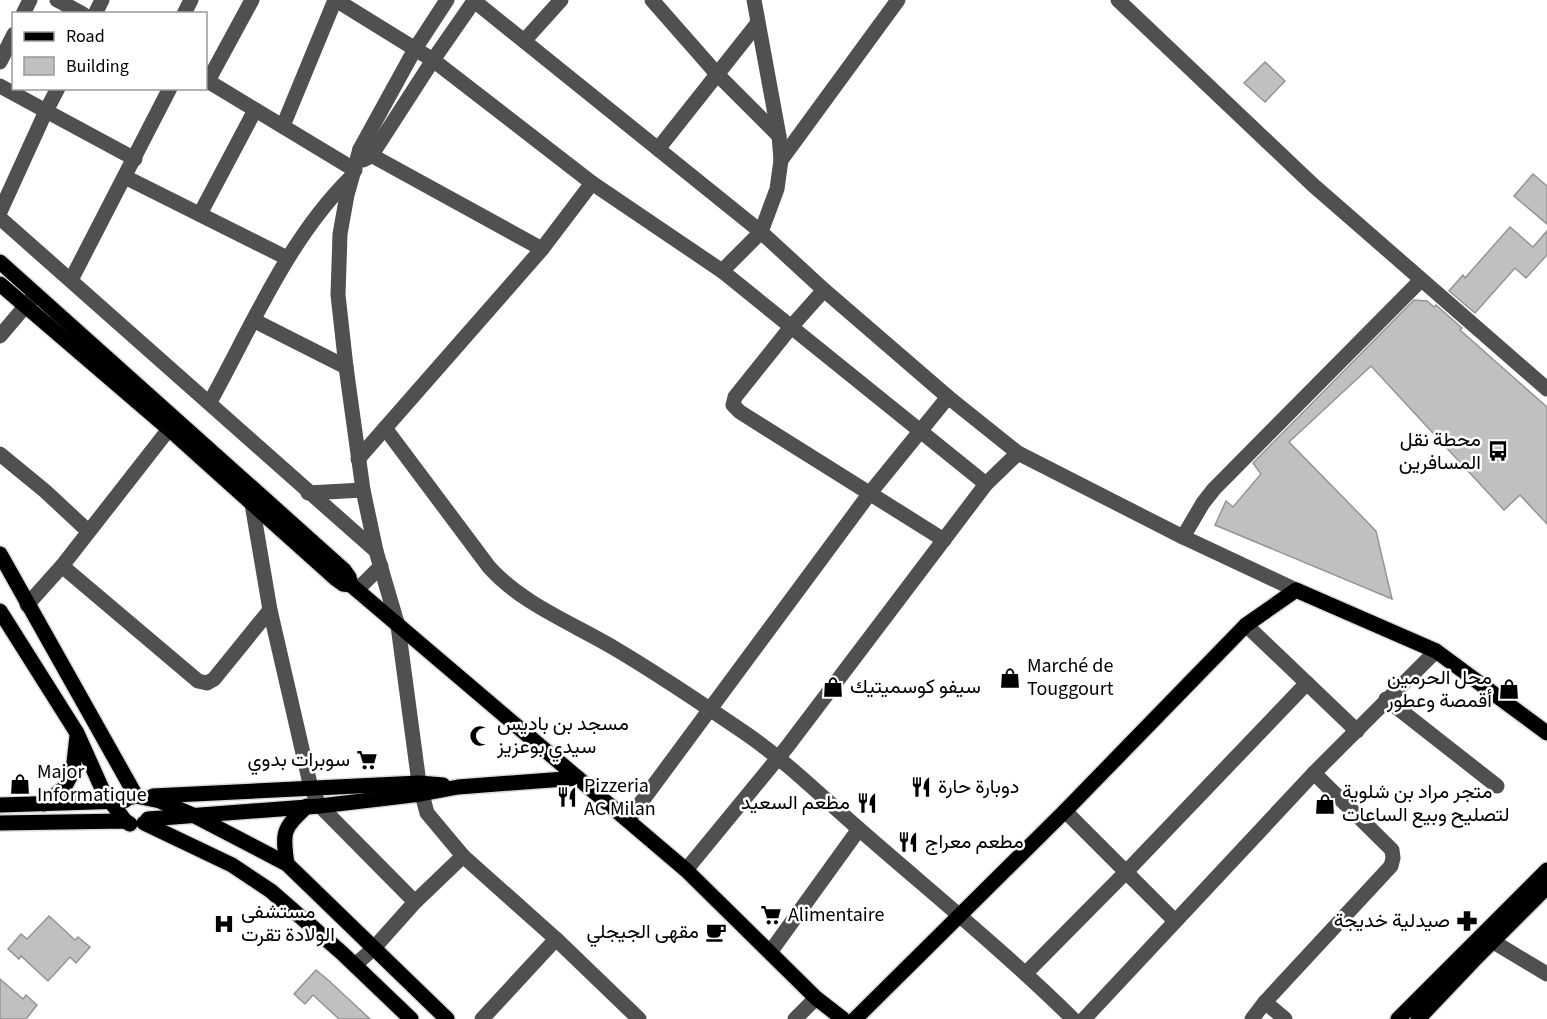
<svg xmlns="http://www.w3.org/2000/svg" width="1547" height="1019" viewBox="0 0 1547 1019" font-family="'Source Sans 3',Vazirmatn,sans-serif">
<rect width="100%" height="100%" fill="#fff"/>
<g fill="#c0c0c0" stroke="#949494" stroke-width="1.5">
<polygon points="1265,62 1285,81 1265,102 1244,83"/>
<polygon points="1533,174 1547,186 1547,224 1514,196"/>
<polygon points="1510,227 1533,247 1547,231 1547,255 1526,278 1515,268 1475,313 1449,291 1463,275 1465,278"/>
<polygon points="1414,300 1427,301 1434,307 1436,305 1462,328 1460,330 1547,407 1547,524 1520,495 1504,510 1371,366 1289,442 1376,531 1392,599 1215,525 1226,501 1233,507 1261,474 1253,463"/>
<polygon points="49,916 75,940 78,937 90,947 76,963 70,957 48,981 21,956 19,959 8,949 21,934 27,939"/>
<polygon points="316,970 327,979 370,1019 339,1019 313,995 305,1004 294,994"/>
<polygon points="0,979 23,999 26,995 37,1005 26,1019 0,1019"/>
</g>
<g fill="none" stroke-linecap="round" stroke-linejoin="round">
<g stroke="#dbdbdb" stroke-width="18">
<g id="major">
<polyline points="0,262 344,570 349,577 351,585"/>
<polyline points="0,284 169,429 336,579 343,584 351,585 686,870 816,998 843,1019"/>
<polyline points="0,554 136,796"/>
<polyline points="0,611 77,733 103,791 125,821"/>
<polyline points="153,796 419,783 443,785"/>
<polyline points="44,804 64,788 73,771 77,736"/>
<polyline points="0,805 124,801 128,798 136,796 160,801 195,816 287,864 447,1019"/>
<polyline points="148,819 320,806 421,794 458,787 578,778"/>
<polyline points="0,823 125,821 130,824"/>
<polyline points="144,823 232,865 271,891 342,953 411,1019"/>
<path d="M287 864C282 831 283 829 307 806"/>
<polyline points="855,1019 1065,811 1246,625 1296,590 1436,651 1547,733"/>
<polyline points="1398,1019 1547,870"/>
<polyline points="1418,1019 1474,960 1547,887"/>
</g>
</g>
<g stroke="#505050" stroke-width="15">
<polyline points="57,0 83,14"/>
<polyline points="336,0 433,60 592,183 722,271 761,232 777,189 781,160 779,136 754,0"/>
<polyline points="473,0 761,232 824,290 948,397 1018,453 1183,537 1296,590"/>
<polyline points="652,0 717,74 779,136"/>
<polyline points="1118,0 1313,185 1547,389"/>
<polyline points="23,14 30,0"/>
<polyline points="95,14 102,0"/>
<polyline points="184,14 191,0"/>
<polyline points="524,41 561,0"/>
<polyline points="0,62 14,34"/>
<polyline points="206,80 355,170"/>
<polyline points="208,81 252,0"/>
<polyline points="0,86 46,111 58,88"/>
<polyline points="283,126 335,0"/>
<polyline points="360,149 542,249"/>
<polyline points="658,149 757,24"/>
<polyline points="363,160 371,156 433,60 474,1"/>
<polyline points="781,160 898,0"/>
<polyline points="125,177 287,258"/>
<polyline points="0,212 46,111 135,159"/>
<polyline points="200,214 255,110"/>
<polyline points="0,218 376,551 398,626 419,783 427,813 463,856 556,939 639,1019"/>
<polyline points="722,271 986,484"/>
<polyline points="71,280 170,88"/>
<polyline points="824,290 791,327 735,397 733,405 740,412 944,540"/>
<polyline points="255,321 346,367"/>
<polyline points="0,336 33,297"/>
<path d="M210 402C252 326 288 239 351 177"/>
<path d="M385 428 489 567C522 604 572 623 614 648 660 675 704 705 748 735 788 763 822 797 859 829 931 892 1005 952 1073 1019"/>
<polyline points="0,454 45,491 88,531"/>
<polyline points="358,459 542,249 592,183"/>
<polyline points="308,493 363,490"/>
<polyline points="252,504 270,610 311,788 320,806 415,902"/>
<polyline points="1183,537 1203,503 1214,489 1421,280"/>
<polyline points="376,551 363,490 346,367 338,295 340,234 347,195 360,149 415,49 447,0"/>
<polyline points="62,566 198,681 207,683 214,679 270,610"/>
<polyline points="357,590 381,566"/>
<polyline points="27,605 62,566 169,429"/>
<polyline points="1246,625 1357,731"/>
<polyline points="1386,699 1497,786"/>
<polyline points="1065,811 1175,921"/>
<polyline points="628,820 870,493 948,397"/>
<polyline points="686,870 787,747 986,484 1018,453"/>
<polyline points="1492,941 1547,974"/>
<polyline points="771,951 859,829"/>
<polyline points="355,965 374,948 415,902 463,856"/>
<polyline points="1026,973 1127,871 1307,683"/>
<polyline points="482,1019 556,939"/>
<polyline points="795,1019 816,998"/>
<polyline points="1084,1019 1314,773 1436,651"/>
<polyline points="1252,1019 1265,1002"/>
<polyline points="1285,1019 1265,1002 1391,866 1393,858 1392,850 1314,773"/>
</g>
<use href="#major" stroke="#000" stroke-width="15"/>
</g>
<defs>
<g id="bus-bare" transform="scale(1.62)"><path d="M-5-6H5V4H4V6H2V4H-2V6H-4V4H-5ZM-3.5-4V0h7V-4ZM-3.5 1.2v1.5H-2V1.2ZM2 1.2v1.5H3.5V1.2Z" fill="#000" stroke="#fff" stroke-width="2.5" paint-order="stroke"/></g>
<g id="shop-bare" transform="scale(1.62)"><path d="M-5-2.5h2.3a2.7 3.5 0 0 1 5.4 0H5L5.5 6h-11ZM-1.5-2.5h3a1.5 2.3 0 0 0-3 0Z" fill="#000" stroke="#fff" stroke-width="2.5" paint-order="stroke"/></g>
<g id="mosque-bare" transform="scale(1.62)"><path d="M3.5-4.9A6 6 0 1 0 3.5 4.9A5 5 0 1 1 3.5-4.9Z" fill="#000" stroke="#fff" stroke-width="2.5" paint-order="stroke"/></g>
<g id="supermarket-bare" transform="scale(1.62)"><path d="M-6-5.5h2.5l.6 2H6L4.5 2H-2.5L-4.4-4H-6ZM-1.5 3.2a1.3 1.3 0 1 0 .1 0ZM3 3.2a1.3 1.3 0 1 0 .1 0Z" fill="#000" stroke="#fff" stroke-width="2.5" paint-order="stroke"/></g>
<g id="restaurant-bare" transform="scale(1.62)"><path d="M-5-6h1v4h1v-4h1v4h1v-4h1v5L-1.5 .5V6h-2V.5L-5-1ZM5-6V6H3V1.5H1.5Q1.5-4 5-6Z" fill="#000" stroke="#fff" stroke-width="2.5" paint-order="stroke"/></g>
<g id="pharmacy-bare" transform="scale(1.62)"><path d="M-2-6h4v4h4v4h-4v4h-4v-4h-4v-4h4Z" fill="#000" stroke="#fff" stroke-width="2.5" paint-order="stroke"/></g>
<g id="hospital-bare" transform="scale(1.62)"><path d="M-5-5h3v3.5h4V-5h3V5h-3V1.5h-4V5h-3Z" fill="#000" stroke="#fff" stroke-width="2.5" paint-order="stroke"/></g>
<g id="cafe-bare" transform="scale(1.62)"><path d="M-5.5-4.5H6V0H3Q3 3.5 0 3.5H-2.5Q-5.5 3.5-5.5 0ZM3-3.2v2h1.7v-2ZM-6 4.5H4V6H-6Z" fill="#000" stroke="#fff" stroke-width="2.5" paint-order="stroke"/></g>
</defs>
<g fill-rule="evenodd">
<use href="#bus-bare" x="1498" y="451"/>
<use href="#shop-bare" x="1010" y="678"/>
<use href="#shop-bare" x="833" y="687"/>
<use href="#shop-bare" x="1509" y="689"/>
<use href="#mosque-bare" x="480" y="736"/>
<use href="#supermarket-bare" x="367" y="760"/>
<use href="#shop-bare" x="20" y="784"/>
<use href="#restaurant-bare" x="921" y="787"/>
<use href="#restaurant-bare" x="567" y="797"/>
<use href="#restaurant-bare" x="867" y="803"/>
<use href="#shop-bare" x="1325" y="804"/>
<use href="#restaurant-bare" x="908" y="842"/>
<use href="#supermarket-bare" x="771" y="915"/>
<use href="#pharmacy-bare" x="1467" y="921"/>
<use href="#hospital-bare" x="224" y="924"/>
<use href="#cafe-bare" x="716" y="932"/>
</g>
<g text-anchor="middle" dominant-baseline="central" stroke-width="5" stroke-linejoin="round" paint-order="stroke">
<g font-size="20" fill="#000" stroke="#fff" text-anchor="start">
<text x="1481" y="440" text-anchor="end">محطة نقل<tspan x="1481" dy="23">المسافرين</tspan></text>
<text x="1027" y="666">Marché de<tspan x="1027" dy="23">Touggourt</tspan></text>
<text x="1492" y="678" text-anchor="end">محل الحرمين<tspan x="1492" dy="23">أقمصة وعطور</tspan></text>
<text x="850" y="687">سيفو كوسميتيك</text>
<text x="497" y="724">مسجد بن باديس<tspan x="497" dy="23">سيدي بوعزيز</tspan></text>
<text x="350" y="760" text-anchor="end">سوبرات بدوي</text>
<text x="37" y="772">Major<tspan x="37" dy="23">Informatique</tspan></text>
<text x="584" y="786">Pizzeria<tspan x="584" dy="23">AC Milan</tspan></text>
<text x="938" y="787">دوبارة حارة</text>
<text x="1342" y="792">متجر مراد بن شلوية<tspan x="1342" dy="23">لتصليح وبيع الساعات</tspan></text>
<text x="850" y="803" text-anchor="end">مطعم السعيد</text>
<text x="925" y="842">مطعم معراج</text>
<text x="241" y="912">مستشفى<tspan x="241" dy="23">الولادة تقرت</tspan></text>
<text x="788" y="915">Alimentaire</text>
<text x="1450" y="921" text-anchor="end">صيدلية خديجة</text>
<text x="699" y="932" text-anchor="end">مقهى الجيجلي</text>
</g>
</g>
<rect x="12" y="12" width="195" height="78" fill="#ffffff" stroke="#999999" stroke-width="1.5"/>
<rect x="24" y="32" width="30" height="9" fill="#000000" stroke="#999999" stroke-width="1.5"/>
<text x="66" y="42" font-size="18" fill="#000000">Road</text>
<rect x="24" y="57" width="30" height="18" fill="#c0c0c0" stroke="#999999" stroke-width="1.5"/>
<text x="66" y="72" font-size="18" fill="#000000">Building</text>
</svg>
